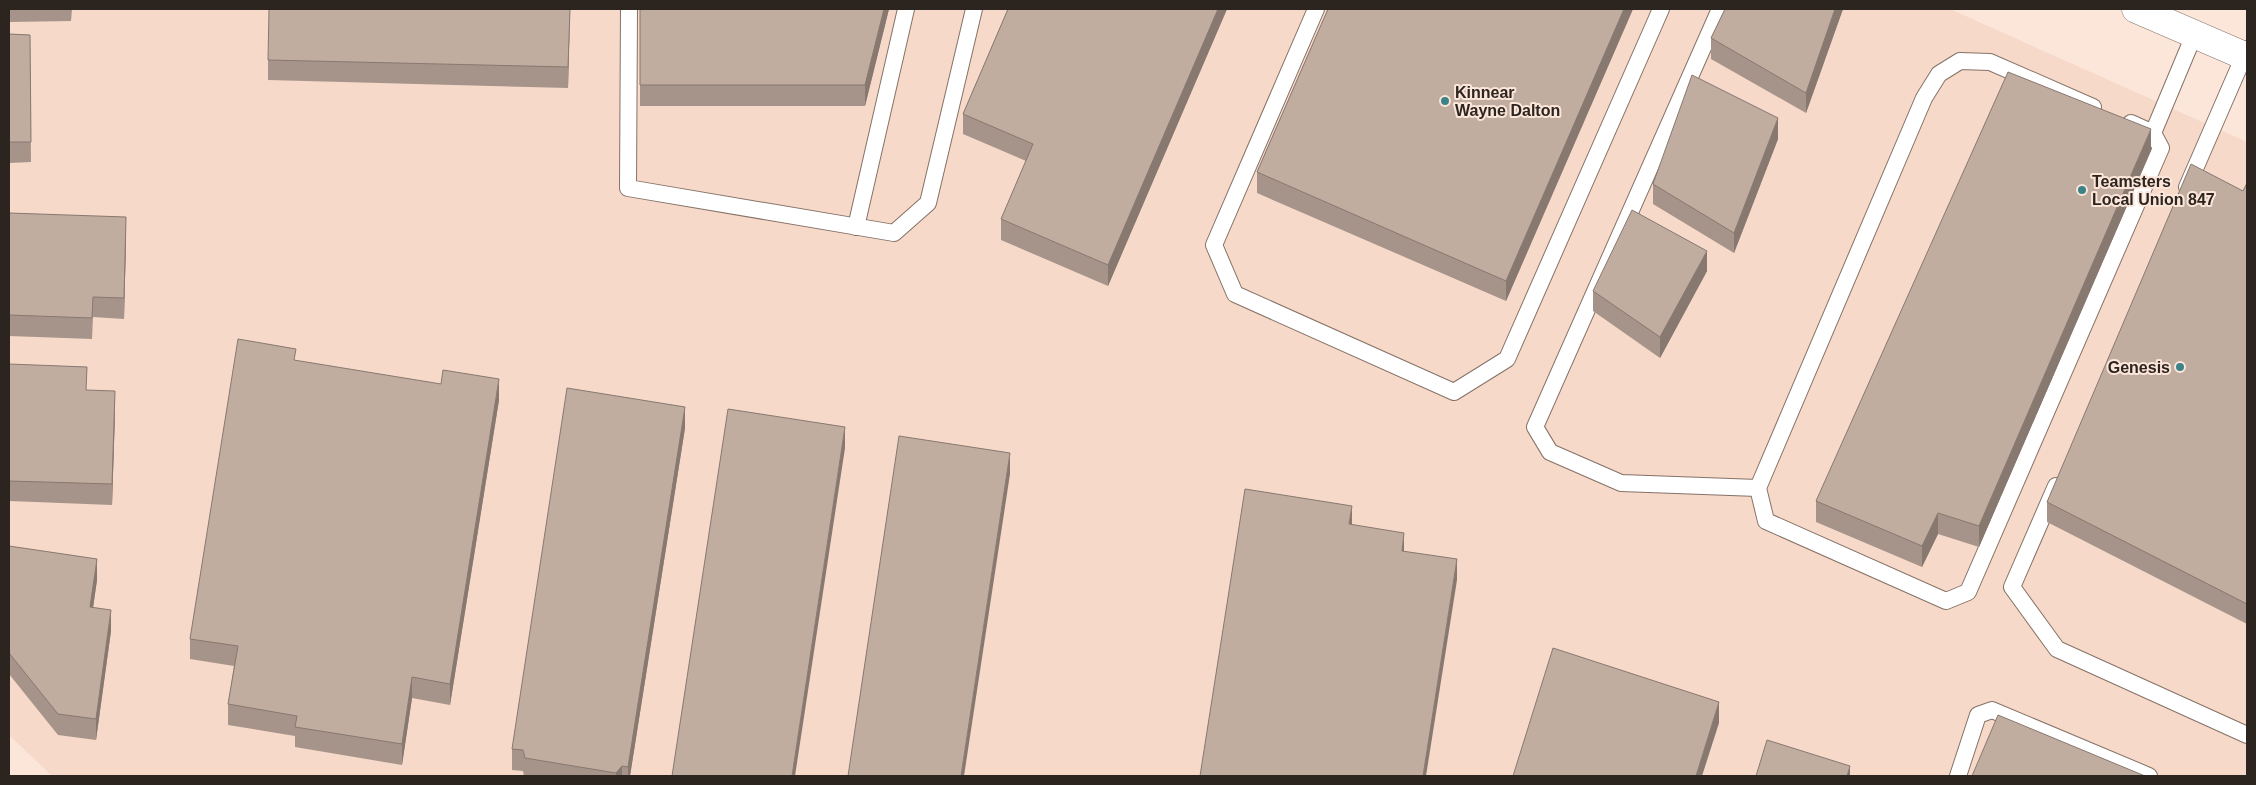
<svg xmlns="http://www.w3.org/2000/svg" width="2256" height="785" viewBox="0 0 2256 785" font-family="Helvetica,sans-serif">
<rect width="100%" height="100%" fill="#fce6da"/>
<polygon fill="#f6d9c9" points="9,9 1950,9 2247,142 2247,776 52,776 9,735"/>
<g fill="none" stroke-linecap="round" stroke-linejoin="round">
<g stroke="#857267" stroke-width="18">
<g id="lane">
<polyline points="629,9 628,188 894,233 928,203 974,9"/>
<polyline points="1316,9 1214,245 1235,294 1454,392 1507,359 1661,9"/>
<polyline points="1720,9 1535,427 1550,452 1621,483 1758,488"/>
<polyline points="2093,107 1990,62 1960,61 1939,74 1924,98 1758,488 1766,521 1946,601 1968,592 2161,148 2153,133"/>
<polyline points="2131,123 2153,133 2194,35"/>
<polyline points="2187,187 2247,49"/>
<polyline points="856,227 906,9"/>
<polyline points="2056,486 2012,587 2057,649 2247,735"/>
<polyline points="1958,776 1978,715 1992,710 2149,776"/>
</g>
</g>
<g stroke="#857267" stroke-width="29">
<polyline id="secondary" points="2136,9 2247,57"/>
</g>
<use href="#lane" stroke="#fff" stroke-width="16"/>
<use href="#secondary" stroke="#fff" stroke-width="28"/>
</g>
<g fill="#a6948a">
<polygon points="9,9 72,9 71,21 9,22"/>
<polygon points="570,9 568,88 268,80 268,60"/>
<polygon points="640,9 889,9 865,106 640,106"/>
<polygon points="1008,9 1227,9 1108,286 1001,240 1001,219 1026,161 963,134 963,114"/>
<polygon points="1328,9 1633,9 1506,301 1257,193 1257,172"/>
<polygon points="1725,9 1843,9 1806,113 1711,59 1711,38"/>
<polygon points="9,34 30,35 31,162 9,163"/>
<polygon points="1778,139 1734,253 1653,204 1653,184"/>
<polygon points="2151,150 1979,547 1938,534 1922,567 1816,522 1816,501"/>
<polygon points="2247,183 2247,624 2047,522 2047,502 2243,191"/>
<polygon points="9,213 126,238 124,319 93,317 92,339 9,336"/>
<polygon points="1707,271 1660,358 1593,311 1593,291"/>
<polygon points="296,361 499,400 450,705 412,698 402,765 295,747 295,736 228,725 228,704 234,666 190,659 190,639"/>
<polygon points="9,364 87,390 115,412 112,505 9,501"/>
<polygon points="685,428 630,776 524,776 523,771 512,770 512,749"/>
<polygon points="9,546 97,580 93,608 111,631 96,740 58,735 9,674"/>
</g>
<g fill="#877870">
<polygon points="570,9 568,88 568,67"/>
<polygon points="884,9 889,9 865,106 865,85"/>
<polygon points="1218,9 1227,9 1108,286 1108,265"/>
<polygon points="1624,9 1633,9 1506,301 1506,281"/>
<polygon points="1835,9 1843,9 1806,113 1806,93"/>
<polygon points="1778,118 1778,139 1734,253 1734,233"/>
<polygon points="2151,129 2151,150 1979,547 1979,526"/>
<polygon points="126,217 126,238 124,319 124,298"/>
<polygon points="1707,251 1707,271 1660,358 1660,337"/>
<polygon points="499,379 499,400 450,705 450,684"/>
<polygon points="115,391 115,412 112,505 112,484"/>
<polygon points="685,407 685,428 630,776 628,776 628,767"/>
<polygon points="845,427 845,448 795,776 792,776"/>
<polygon points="1010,453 1010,474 964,776 961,776"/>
<polygon points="1352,506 1352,527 1349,524"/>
<polygon points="1938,513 1938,534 1922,567 1922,546"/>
<polygon points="1404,533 1404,554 1402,551"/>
<polygon points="97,559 97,580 90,628 90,607"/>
<polygon points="1457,559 1457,580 1426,776 1423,776"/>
<polygon points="111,610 111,631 96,740 96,719"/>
<polygon points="412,677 412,698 402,765 402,744"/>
<polygon points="1719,702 1719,723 1702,776 1696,776"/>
<polygon points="622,766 622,776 616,776 616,773"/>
<polygon points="1850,766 1850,776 1847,776"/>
</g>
<g fill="#c1aca0" stroke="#877870">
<polygon points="269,9 570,9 568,67 268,60"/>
<polygon points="640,9 884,9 865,85 640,85"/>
<polygon points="1008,9 1218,9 1108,265 1001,219 1033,144 963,114"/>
<polygon points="1328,9 1624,9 1506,281 1257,172"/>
<polygon points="1725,9 1835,9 1806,93 1711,38"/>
<polygon points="9,34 30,35 31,142 9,142"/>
<polygon points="2008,72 2151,129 1979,526 1938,513 1922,546 1816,501"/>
<polygon points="1692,75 1778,118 1734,233 1653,184"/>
<polygon points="2191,164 2243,191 2247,183 2247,604 2047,502"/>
<polygon points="1632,210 1707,251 1660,337 1593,291"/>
<polygon points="9,213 126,217 124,298 93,297 92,318 9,315"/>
<polygon points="238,339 296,349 294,360 441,384 443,370 499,379 450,684 412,677 402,744 295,727 297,716 228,704 238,646 190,639"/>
<polygon points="9,364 87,367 86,390 115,391 112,484 9,481"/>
<polygon points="567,388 685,407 628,767 622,766 616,773 525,758 523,750 512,749"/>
<polygon points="728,409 845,427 792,776 672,776"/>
<polygon points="899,436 1010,453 961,776 848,776"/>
<polygon points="1245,489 1352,506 1349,524 1404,533 1402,551 1457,559 1423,776 1200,776"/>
<polygon points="9,546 97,559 90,607 111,610 96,719 58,714 9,653"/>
<polygon points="1553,648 1719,702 1696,776 1513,776"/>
<polygon points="1998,715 2145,776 1972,776"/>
<polygon points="1767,740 1850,766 1847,776 1756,776"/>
</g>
<g fill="#3b8388" stroke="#fce6da" stroke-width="2">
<circle cx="1445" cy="101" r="5"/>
<circle cx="2082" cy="190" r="5"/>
<circle cx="2180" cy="367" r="5"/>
</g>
<g text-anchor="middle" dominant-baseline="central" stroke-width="4" stroke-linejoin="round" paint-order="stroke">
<g font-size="16" font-weight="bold" fill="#2c241f" stroke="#fce6da" text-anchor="start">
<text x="1455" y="92">Kinnear<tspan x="1455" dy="18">Wayne Dalton</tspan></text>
<text x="2092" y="181">Teamsters<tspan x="2092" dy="18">Local Union 847</tspan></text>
<text x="2170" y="367" text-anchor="end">Genesis</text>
</g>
</g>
<rect width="2256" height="785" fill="none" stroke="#2c241f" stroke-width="20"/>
</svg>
